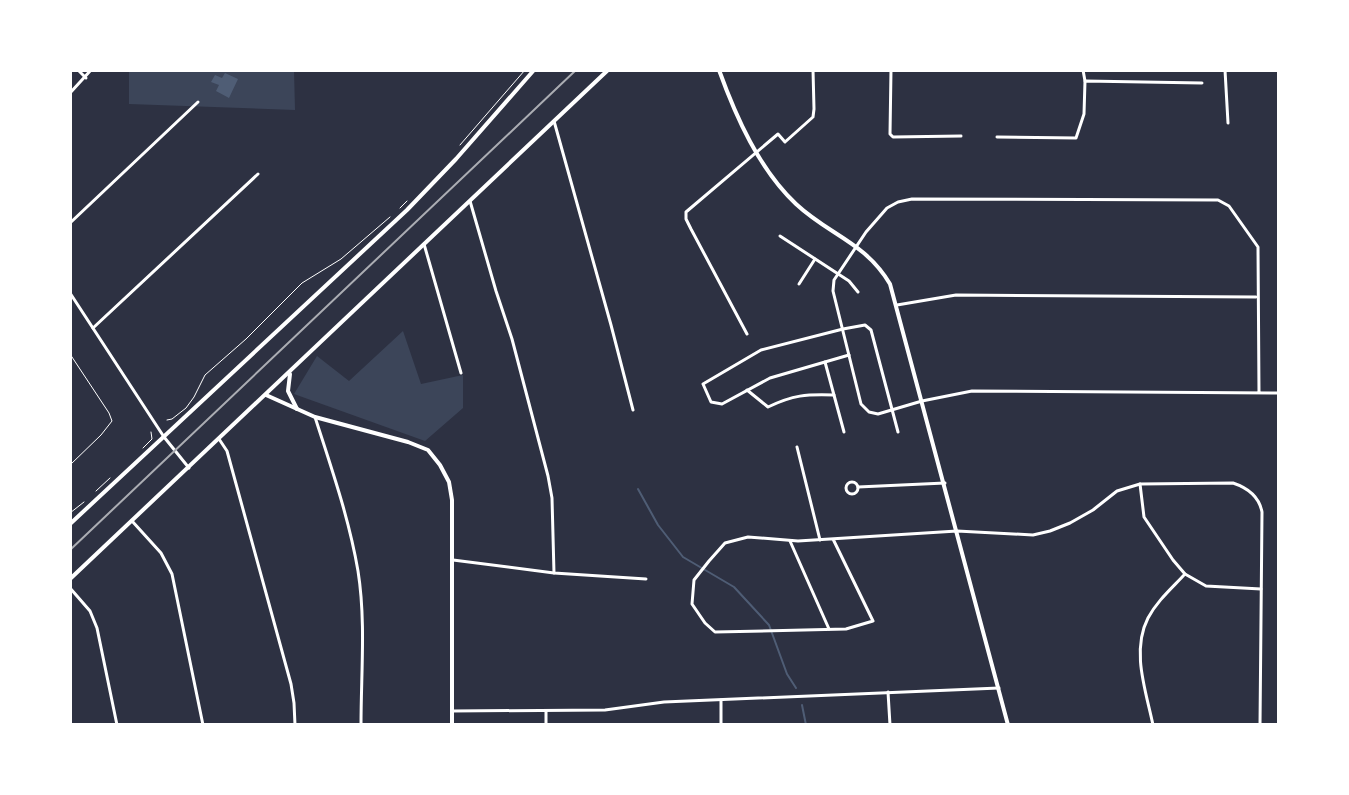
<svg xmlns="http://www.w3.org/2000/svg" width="1349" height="795" viewBox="0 0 1349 795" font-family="'PT Sans',sans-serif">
<rect width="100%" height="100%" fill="#2d3142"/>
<g fill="#3c4559">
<polygon points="129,70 294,70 295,110 129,104"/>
<polygon points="403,331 421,384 463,375 463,408 425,441 294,394 317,356 349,381"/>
</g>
<polygon fill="#4f5d75" points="225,73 238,79 229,98 216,91 219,85 211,82 215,75 222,78"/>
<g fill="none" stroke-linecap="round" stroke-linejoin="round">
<g stroke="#4f5d75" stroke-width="2">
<polyline points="638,489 658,525 683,557 734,587 769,625 787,674 796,688"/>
<polyline points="802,705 806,725"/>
</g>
<g stroke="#fff" stroke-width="1">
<polyline points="460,145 525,70"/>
<polyline points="400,208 407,201"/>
<polyline points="167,420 172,419 186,408 194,397 205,375 246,339 302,283 341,259 390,217"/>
<polyline points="143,448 152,439 151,432"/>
<polyline points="96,491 110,478"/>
<polyline points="70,513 84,502"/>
</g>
<polyline stroke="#fff" stroke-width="1" points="70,354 109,413 112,421 101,435 70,465"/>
<g stroke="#fff" stroke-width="3">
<polyline points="78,70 86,78"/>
<polyline points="874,70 891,70 890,134 893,137 961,136"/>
<polyline points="1083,70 1085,81"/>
<polyline points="1225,70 1228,123"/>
<polyline points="70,93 91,70"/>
<polyline points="554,121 611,325 633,410"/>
<polyline points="997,137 1076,138 1084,114 1085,81 1202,83"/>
<polyline points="470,201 496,291 512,339 548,476 552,498 554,573"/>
<polyline points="70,223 198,102"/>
<polyline points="780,236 849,281 858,292"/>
<polyline points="424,244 461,373"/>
<polyline points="799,284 815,259"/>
<polyline points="70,293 164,437 189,468"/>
<polyline points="897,305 956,295 1256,297"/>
<polyline points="93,328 258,174"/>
<polyline points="747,334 691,229 686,219 686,212 778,134 785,142 813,117 814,109 813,70"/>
<polyline points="849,355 770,378 722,404 711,402 703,384 761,350 843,329 865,325 871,330 898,432"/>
<polyline points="825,362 844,432"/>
<path d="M747 390 768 407C793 395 806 394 834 395"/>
<polyline points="1259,393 1258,247 1229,206 1218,200 912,199 898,202 887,208 866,232 834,280 833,291 861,404 869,412 878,414 922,401 972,391 1279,393"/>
<path d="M315 417C331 467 349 518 358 571 366 621 361 674 361 725"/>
<polyline points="219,439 227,451 291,684 294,703 295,725"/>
<polyline points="797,447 820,540"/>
<circle cx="852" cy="488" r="6"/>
<polyline points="1140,484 1144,517 1173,560 1185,574 1206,586 1261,589"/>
<polyline points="858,487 945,483"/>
<polyline points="132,521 161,553 172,574 203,725"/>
<path d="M833 539 873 621 846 629 715 632 705 623 692 604 694 580 709 561 725 543 748 537 798 541 957 531 1033 535 1050 531 1070 523 1093 510 1117 491 1140 484 1233 483C1248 488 1259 496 1262 512L1260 725"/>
<polyline points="790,541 829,629"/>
<polyline points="453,560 554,573 646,579"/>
<polyline points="70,588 90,611 97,628 117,725"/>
<polyline points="888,692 890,725"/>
<polyline points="721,700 721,725"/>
<polyline points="452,711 605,710 664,702 999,688"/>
<polyline points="546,711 546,725"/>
<path d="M1153 725C1146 691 1131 651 1148 618 1157 601 1172 588 1185 574"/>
</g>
<g stroke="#fff" stroke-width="4">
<polyline points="266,395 315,417 408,442 428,450 440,465 449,482 452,500 452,725"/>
<polyline points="70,524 407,210 456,159 534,70"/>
</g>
<g stroke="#fff" stroke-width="4">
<path d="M719 70C736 117 759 169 796 204 829 235 865 242 890 284L1008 725"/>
<polyline points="290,374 288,391 297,409"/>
<polyline points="70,579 608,70"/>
</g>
<polyline stroke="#abadb3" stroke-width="2" points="70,550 576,70"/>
</g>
<rect width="1349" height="795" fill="none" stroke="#ffffff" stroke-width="144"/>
</svg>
